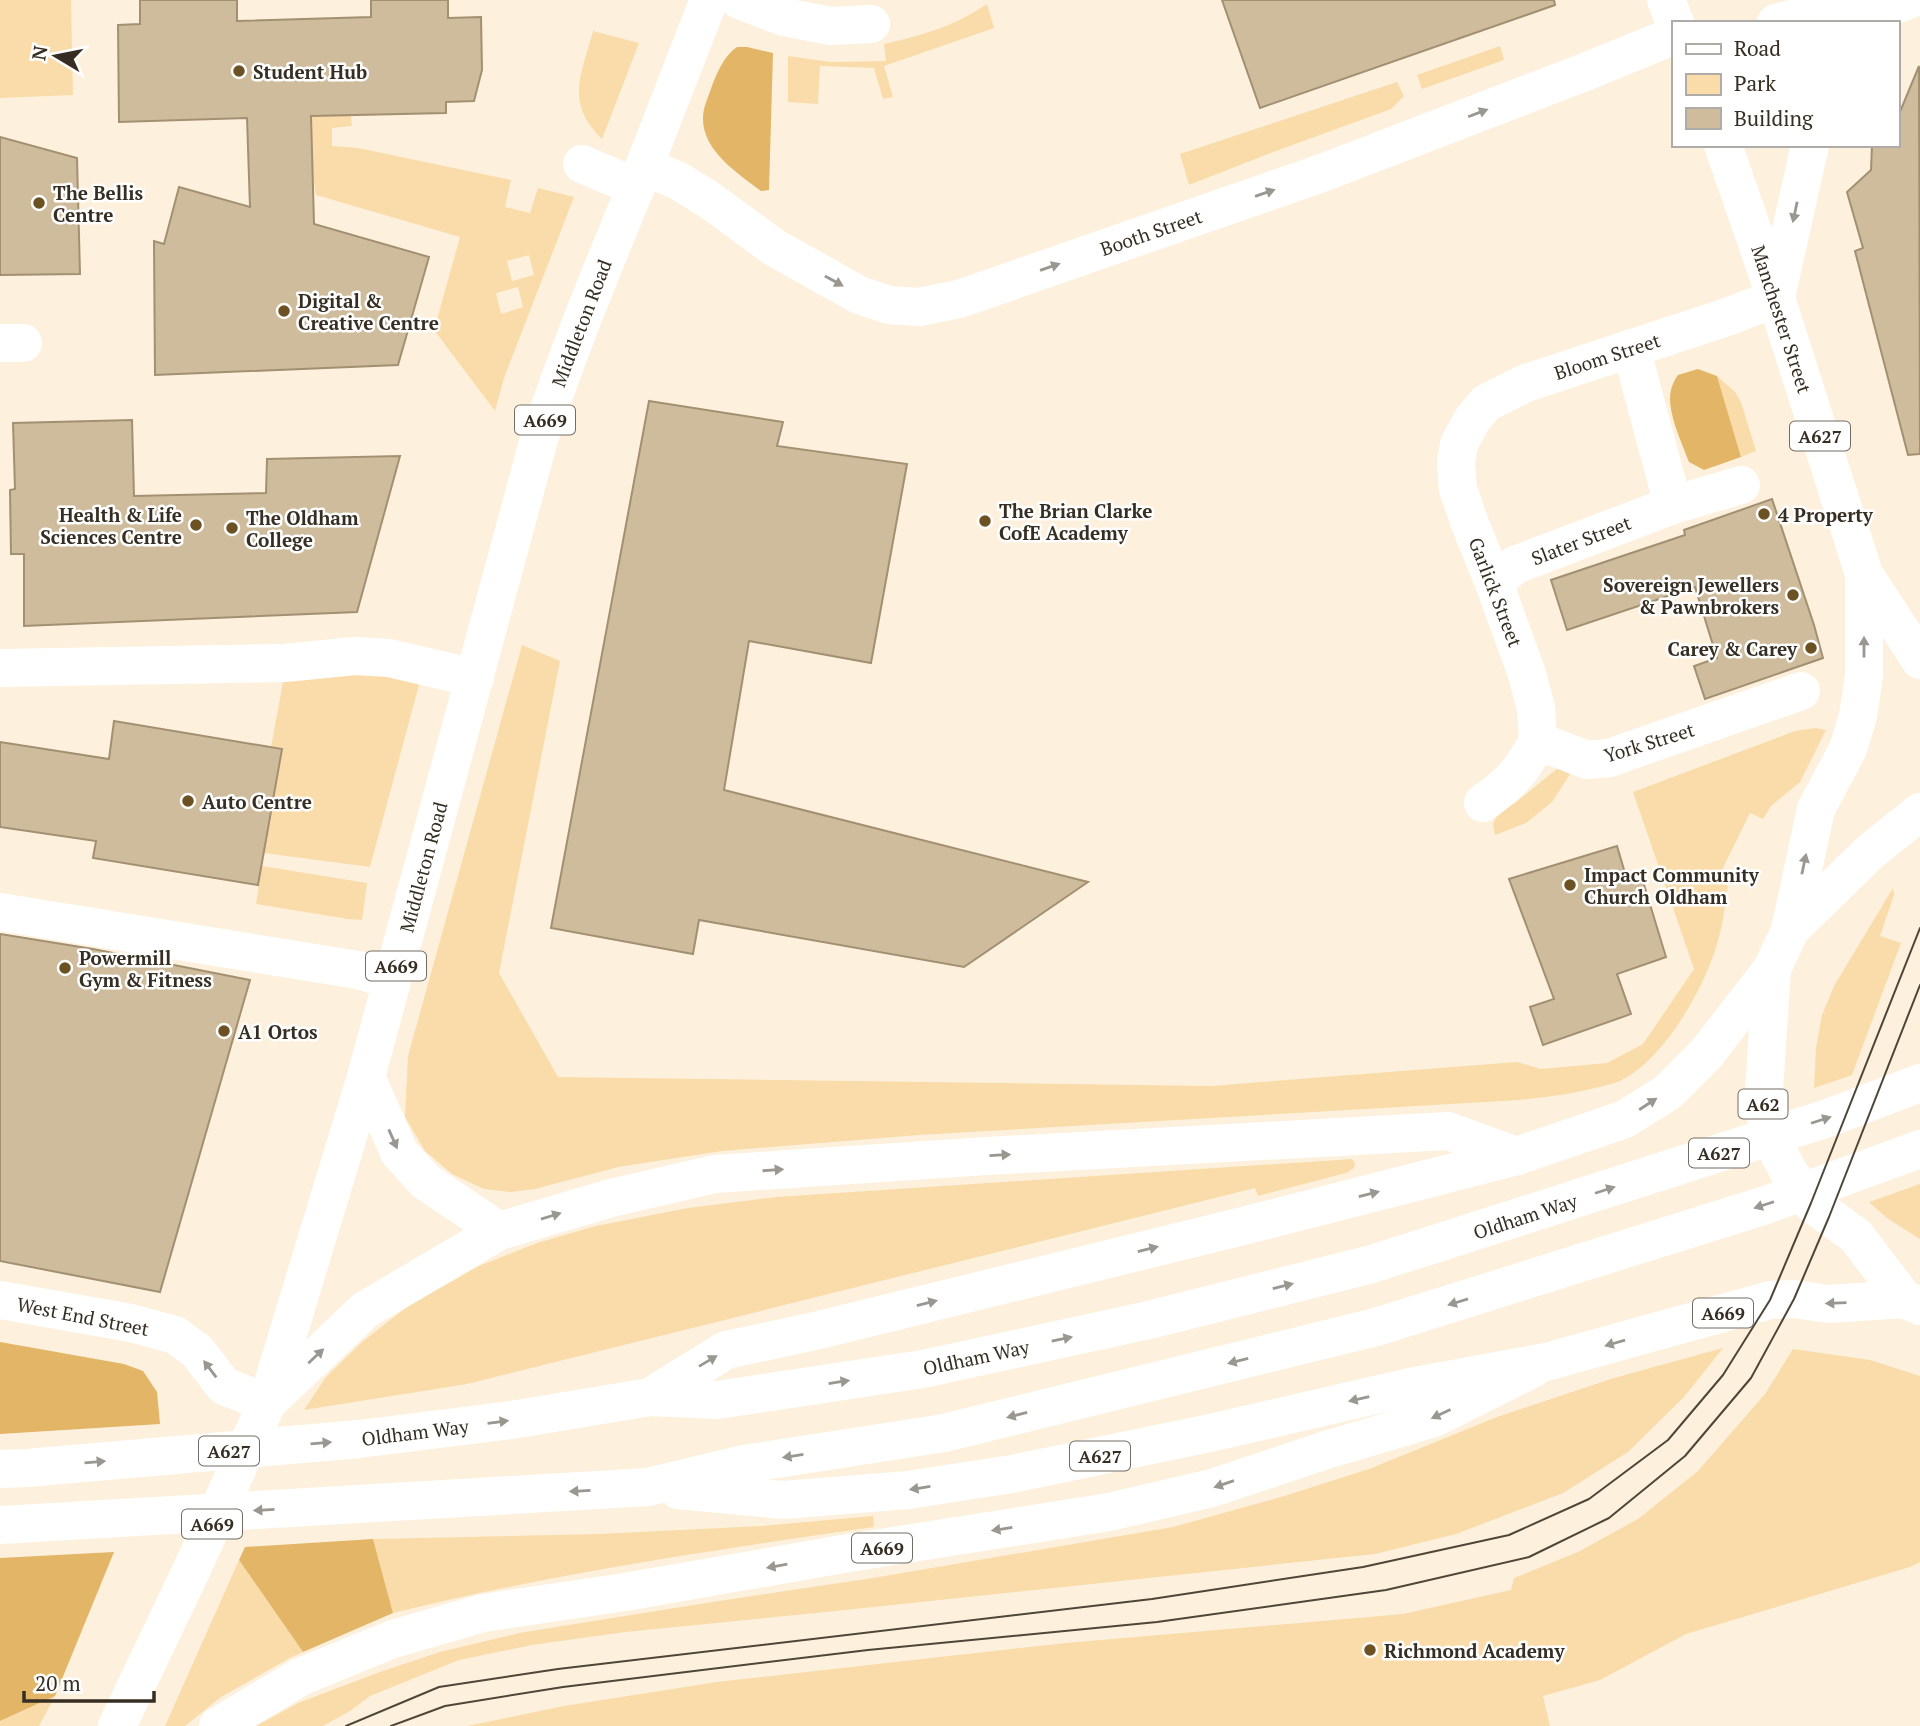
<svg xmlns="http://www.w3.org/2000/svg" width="1920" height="1726" viewBox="0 0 1920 1726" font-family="'PT Serif',serif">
<rect width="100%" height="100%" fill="#fdf1dd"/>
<g fill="#fadcaa" fill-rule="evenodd">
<polygon points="0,0 71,0 73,95 0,98"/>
<path d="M987 4 994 28 884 66 893 97 883 99 874 68 820 66 818 104 788 102V56L831 62 886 61 884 44C925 34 951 28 987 4Z"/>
<path d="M593 31 639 43 602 139C565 102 581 76 593 31Z"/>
<polygon points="1500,46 1504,60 1422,89 1417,75"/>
<polygon points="1397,82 1404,96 1391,109 1268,154 1189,185 1180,154"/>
<path d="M311 116H351L352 126 332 128V146L358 148 511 180 505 207 530 213 538 188 574 197 504 378 495 411 434 330 460 237 316 195 313 178ZM529 255 534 275 512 281 507 261ZM518 287 523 307 501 314 496 293Z"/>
<polygon points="1717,376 1735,392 1741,402 1756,451 1741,457"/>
<path d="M522 645 560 661 499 973 558 1077 1211 1086 1517 1062 1541 1069 1607 1063 1643 1044 1694 969 1633 792 1795 731 1815 728 1826 730 1800 782 1771 806 1763 819 1750 813 1717 880 1728 886C1725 905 1723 926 1717 944 1704 989 1663 1061 1620 1081 1613 1084 1605 1085 1599 1087 1573 1094 1547 1097 1520 1100L919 1135 722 1151 618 1167 535 1189 511 1192 484 1189 452 1174 425 1151 405 1117 408 1056Z"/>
<polygon points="355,668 420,681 370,867 264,853 282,749 271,747 283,682"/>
<polygon points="1558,768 1572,771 1552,802 1526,823 1495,835 1493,824 1498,813 1515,803"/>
<polygon points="262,866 367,883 362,920 348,919 256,904"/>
<polygon points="1893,888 1894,895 1880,936 1901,943 1852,1075 1814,1088 1816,1048 1822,1015 1834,986"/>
<polygon points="1352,1159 1355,1163 1354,1168 1346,1173 1258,1196 1255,1188 467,1384 304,1410 326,1377 362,1342 408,1306 479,1266 537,1243 596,1226 688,1208 777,1197"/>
<polygon points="1920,1184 1920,1239 1887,1218 1869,1202"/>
<polygon points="1723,1348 1684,1397 1628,1452 1563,1493 1456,1534 1375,1554 826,1612 625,1632 532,1645 459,1660 370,1696 350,1711 323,1726 256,1726 298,1703 380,1672 440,1652 519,1633 706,1603 873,1578 1173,1527 1281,1497 1369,1469 1497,1417 1614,1378"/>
<polygon points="1793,1349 1870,1360 1920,1376 1920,1562 1910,1567 1686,1634 1600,1680 1543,1696 1550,1726 467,1726 564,1706 717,1682 1066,1643 1403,1614 1511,1590 1514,1578 1578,1552 1638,1519 1698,1471 1765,1394"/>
<path d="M873 1516 874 1527C713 1550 551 1574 393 1613L373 1539 599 1534 761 1526Z"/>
<polygon points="239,1560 303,1652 290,1658 221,1697 185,1726 165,1726"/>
<polygon points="55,1696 39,1726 0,1726 0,1721"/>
</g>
<g fill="#e3b567">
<path d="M737 47H747L773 53 769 190 761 191C736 172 696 147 704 109 706 101 710 92 713 83 718 70 726 54 737 47Z"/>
<path d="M1698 369 1717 376 1741 457 1704 470 1689 462C1682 443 1666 410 1671 390 1672 385 1675 379 1678 375Z"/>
<polygon points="0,1342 124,1364 143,1371 157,1392 160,1424 0,1434"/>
<polygon points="373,1539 393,1613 303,1652 239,1560 245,1547"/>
<polygon points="114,1552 55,1696 0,1721 0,1558"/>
</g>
<g fill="#cfbc9c" stroke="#a39072" stroke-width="2">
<polygon points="140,0 237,0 237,21 371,17 371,0 448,0 448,18 481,17 482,70 474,101 446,102 446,113 311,116 314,224 429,257 398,365 155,375 154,241 164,244 179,187 250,207 247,118 119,122 118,25 140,24"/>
<polygon points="1222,0 1554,0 1555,5 1260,108"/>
<polygon points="1919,66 1920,454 1908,455 1855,251 1863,248 1847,192 1871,170 1872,145 1897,145 1897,119"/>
<polygon points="0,137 77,158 80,274 0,275"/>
<polygon points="649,401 783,422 777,446 907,464 871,663 749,641 724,790 1088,882 964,967 699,920 693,954 551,928"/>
<polygon points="132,420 134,496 266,493 267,459 400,456 357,612 24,626 24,554 11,554 10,490 15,489 13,423"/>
<polygon points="1772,499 1814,625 1823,658 1705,699 1694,666 1717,658 1695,587 1567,630 1551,580 1685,535 1684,530"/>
<polygon points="114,721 282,749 258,885 93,858 96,841 0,827 0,742 109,759"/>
<polygon points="1617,846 1628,883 1642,878 1666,957 1617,974 1631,1014 1543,1045 1530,1007 1554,999 1509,879"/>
<polygon points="0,934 93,949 250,980 160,1292 0,1261"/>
</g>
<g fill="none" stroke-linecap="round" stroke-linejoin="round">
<g stroke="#fff" stroke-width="38">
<polyline points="739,0 784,17 831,26 871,24"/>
<polyline points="582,164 636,187"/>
<polyline points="644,167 677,180 708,199 775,248 859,295 889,305 919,307 959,299 1322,173 1585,72 1673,36"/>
<polyline points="0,343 23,343"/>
<polyline points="1631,348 1673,505"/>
<polyline points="1494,583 1515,565 1673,505 1741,485"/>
<polyline points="0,668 285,663 355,656 389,658 475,678"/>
<polyline points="1538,741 1536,708 1527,674 1494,583 1470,524 1458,489 1456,463 1459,444 1472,420 1486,403 1526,383 1727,317 1776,298"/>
<path d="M1483 803C1512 782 1521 772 1538 741L1587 760 1609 758 1801 691"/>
<polyline points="0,912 358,970 392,980"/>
<polyline points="0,1300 131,1323 175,1335 197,1351 224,1386 267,1403"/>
</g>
<g stroke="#fff" stroke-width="38">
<polyline points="1666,0 1675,23"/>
<polyline points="1776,23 1811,14 1856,18 1909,0"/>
<polyline points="1723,145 1776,298 1864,574 1920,660"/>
<polyline points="1776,297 1810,145"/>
<polyline points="1790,930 1816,809 1848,749 1858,716 1864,676 1864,574"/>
<polyline points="366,1077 399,1152 425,1181 499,1231"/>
<polyline points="268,1402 365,1310 499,1231 611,1198 715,1174 987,1156 1448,1131 1517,1156"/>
<path d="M117 1726 191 1571 267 1403 366 1077 539 439C567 354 601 272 635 189 660 127 684 63 709 0"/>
<polyline points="218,1726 300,1677 393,1639 483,1613 625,1592 843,1554 1109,1512 1212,1488 1326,1450 1434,1418 1532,1369"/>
</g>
<g stroke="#fff" stroke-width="38">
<polyline points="1904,1299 1856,1236 1811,1203 1788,1171 1769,1134 1763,1106 1772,969 1790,930 1870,852 1920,812"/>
<polyline points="650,1397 726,1350 815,1331 1231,1229 1517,1156 1625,1119 1668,1092 1706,1054 1772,969"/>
<polyline points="0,1469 27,1468 359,1439 511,1420 650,1397 717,1400 923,1369 1149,1320 1372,1264 1828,1118 1920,1083"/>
<polyline points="678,1490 783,1500 908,1490 1012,1474 1210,1433 1410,1387 1546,1362 1770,1300 1794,1299 1829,1304 1904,1299 1920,1306"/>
<polyline points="0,1525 648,1487 744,1464 944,1433 1376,1327 1766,1205 1920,1149"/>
</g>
<g stroke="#4e4639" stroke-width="2">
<polyline points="346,1726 439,1687 558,1669 1152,1599 1363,1567 1509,1535 1589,1499 1668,1440 1723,1375 1770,1300 1811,1203 1920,928"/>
<polyline points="391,1726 445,1706 563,1687 868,1650 1157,1622 1386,1590 1529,1557 1609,1518 1685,1456 1751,1378 1794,1299 1829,1217 1920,985"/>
</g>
</g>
<defs><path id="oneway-solid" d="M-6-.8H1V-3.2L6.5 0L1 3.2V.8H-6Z" transform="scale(1.75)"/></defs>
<g fill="#9a9690">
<use href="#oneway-solid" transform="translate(1478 113) rotate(-21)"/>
<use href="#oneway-solid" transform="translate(1265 193) rotate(-19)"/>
<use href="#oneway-solid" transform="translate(1795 212) rotate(102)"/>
<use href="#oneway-solid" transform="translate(1050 267) rotate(-19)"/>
<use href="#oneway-solid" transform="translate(834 281) rotate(29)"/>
<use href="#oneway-solid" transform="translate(1864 647) rotate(-90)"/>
<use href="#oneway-solid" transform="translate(1804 864) rotate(-78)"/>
<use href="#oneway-solid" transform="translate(1648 1104) rotate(-33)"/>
<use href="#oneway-solid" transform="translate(1821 1120) rotate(-18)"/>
<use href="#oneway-solid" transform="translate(393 1139) rotate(66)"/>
<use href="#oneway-solid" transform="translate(1000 1155) rotate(-3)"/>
<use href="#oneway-solid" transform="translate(773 1170) rotate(-4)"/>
<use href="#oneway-solid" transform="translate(1605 1190) rotate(-18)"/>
<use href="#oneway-solid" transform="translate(1369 1194) rotate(-14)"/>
<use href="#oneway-solid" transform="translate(1764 1205) rotate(162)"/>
<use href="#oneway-solid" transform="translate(551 1216) rotate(-17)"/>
<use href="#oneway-solid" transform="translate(1148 1249) rotate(-14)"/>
<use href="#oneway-solid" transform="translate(1283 1286) rotate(-14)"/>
<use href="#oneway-solid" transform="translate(1458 1302) rotate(163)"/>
<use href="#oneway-solid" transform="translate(927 1303) rotate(-14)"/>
<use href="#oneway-solid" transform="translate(1836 1303) rotate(178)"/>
<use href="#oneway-solid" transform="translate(1062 1339) rotate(-12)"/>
<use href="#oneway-solid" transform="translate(1615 1343) rotate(164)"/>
<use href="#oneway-solid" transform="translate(316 1356) rotate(-43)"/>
<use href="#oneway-solid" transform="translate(708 1361) rotate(-31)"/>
<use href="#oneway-solid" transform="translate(1238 1361) rotate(166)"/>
<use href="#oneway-solid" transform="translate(210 1369) rotate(-127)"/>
<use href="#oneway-solid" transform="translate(839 1382) rotate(-9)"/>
<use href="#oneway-solid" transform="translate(1359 1399) rotate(167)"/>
<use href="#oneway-solid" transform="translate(1441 1414) rotate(155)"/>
<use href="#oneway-solid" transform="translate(1017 1415) rotate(166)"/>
<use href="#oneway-solid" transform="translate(498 1422) rotate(-7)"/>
<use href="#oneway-solid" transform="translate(321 1443) rotate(-5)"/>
<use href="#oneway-solid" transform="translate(793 1456) rotate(171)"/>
<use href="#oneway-solid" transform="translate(95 1462) rotate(-5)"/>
<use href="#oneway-solid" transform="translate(1224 1484) rotate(161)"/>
<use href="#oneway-solid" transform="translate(920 1488) rotate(171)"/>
<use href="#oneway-solid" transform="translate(580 1491) rotate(177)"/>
<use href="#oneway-solid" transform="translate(264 1510) rotate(177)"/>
<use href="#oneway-solid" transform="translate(1002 1529) rotate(171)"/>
<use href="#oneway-solid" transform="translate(777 1566) rotate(170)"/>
</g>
<g fill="#6c5223" stroke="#fff" stroke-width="2.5">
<circle cx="239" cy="71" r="7"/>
<circle cx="39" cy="203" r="7"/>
<circle cx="284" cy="311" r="7"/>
<circle cx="1764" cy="514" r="7"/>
<circle cx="985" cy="521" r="7"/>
<circle cx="196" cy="525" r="7"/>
<circle cx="232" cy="528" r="7"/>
<circle cx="1793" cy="595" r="7"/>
<circle cx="1811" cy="648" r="7"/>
<circle cx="188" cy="801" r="7"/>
<circle cx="1570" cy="885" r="7"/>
<circle cx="65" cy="968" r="7"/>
<circle cx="224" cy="1031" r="7"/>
<circle cx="1370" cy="1650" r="7"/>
</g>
<g text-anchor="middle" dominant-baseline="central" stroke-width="5" stroke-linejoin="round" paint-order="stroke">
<g fill="#fff" stroke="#726d64" stroke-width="2">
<rect x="515" y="405.5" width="60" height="29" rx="5"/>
<rect x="1790" y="421.5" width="60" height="29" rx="5"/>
<rect x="366" y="951.5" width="60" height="29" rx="5"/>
<rect x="1738.5" y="1089.5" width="49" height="29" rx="5"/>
<rect x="1689" y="1138.5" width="60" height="29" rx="5"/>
<rect x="1693" y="1298.5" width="60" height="29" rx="5"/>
<rect x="199" y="1436.5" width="60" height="29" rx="5"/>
<rect x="1070" y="1441.5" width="60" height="29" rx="5"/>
<rect x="182" y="1509.5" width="60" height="29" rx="5"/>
<rect x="852" y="1533.5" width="60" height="29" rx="5"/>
</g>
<g font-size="18" font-weight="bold" fill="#362e22">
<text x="545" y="420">A669</text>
<text x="1820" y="436">A627</text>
<text x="396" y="966">A669</text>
<text x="1763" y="1104">A62</text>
<text x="1719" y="1153">A627</text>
<text x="1723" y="1313">A669</text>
<text x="229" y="1451">A627</text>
<text x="1100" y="1456">A627</text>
<text x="212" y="1524">A669</text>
<text x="882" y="1548">A669</text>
</g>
<g font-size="19" font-weight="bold" fill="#362e22" stroke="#fff" text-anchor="start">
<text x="253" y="71">Student Hub</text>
<text x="53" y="192">The Bellis<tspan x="53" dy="22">Centre</tspan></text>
<text x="298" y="300">Digital &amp;<tspan x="298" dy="22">Creative Centre</tspan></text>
<text x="999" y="510">The Brian Clarke<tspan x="999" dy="22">CofE Academy</tspan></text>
<text x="182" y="514" text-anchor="end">Health &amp; Life<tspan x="182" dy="22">Sciences Centre</tspan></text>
<text x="1778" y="514">4 Property</text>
<text x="246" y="517">The Oldham<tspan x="246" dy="22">College</tspan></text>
<text x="1779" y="584" text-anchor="end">Sovereign Jewellers<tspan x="1779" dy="22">&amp; Pawnbrokers</tspan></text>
<text x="1797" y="648" text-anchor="end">Carey &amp; Carey</text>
<text x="202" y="801">Auto Centre</text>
<text x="1584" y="874">Impact Community<tspan x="1584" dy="22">Church Oldham</tspan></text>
<text x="79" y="957">Powermill<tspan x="79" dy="22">Gym &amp; Fitness</tspan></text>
<text x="238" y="1031">A1 Ortos</text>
<text x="1384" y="1650">Richmond Academy</text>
</g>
<g font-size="19" fill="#362e22" stroke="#fff">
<text transform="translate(1151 232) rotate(-19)">Booth Street</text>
<text transform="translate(1782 319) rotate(72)">Manchester Street</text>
<text transform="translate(581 323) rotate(-69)">Middleton Road</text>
<text transform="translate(1607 356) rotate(-18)">Bloom Street</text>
<text transform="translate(1581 540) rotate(-21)">Slater Street</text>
<text transform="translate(1496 592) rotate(69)">Garlick Street</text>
<text transform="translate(1649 742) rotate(-17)">York Street</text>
<text transform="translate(423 867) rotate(-75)">Middleton Road</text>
<text transform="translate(1525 1216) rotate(-18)">Oldham Way</text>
<text transform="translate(83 1316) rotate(11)">West End Street</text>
<text transform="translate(976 1357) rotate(-12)">Oldham Way</text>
<text transform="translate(415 1432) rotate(-7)">Oldham Way</text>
</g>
</g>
<rect x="1672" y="21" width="228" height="126" fill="#ffffff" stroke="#afaba7" stroke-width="2"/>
<rect x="1686" y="44" width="35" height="10" fill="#ffffff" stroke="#afaba7" stroke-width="2"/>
<text x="1734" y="56" font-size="21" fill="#362e22">Road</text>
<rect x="1686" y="74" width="35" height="21" fill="#fadcaa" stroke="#afaba7" stroke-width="2"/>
<text x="1734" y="91" font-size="21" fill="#362e22">Park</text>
<rect x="1686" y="108" width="35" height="21" fill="#cfbc9c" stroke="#afaba7" stroke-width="2"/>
<text x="1734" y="126" font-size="21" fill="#362e22">Building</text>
<g transform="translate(56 56) rotate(280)" stroke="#ffffff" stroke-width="5" paint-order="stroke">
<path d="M0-5L12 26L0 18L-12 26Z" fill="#362e22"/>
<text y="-10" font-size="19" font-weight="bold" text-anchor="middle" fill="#362e22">N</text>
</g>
<path d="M24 1691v10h130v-10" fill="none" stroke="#362e22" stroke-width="3.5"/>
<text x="35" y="1691" font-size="21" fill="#362e22" stroke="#ffffff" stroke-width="5" paint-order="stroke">20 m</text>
</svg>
